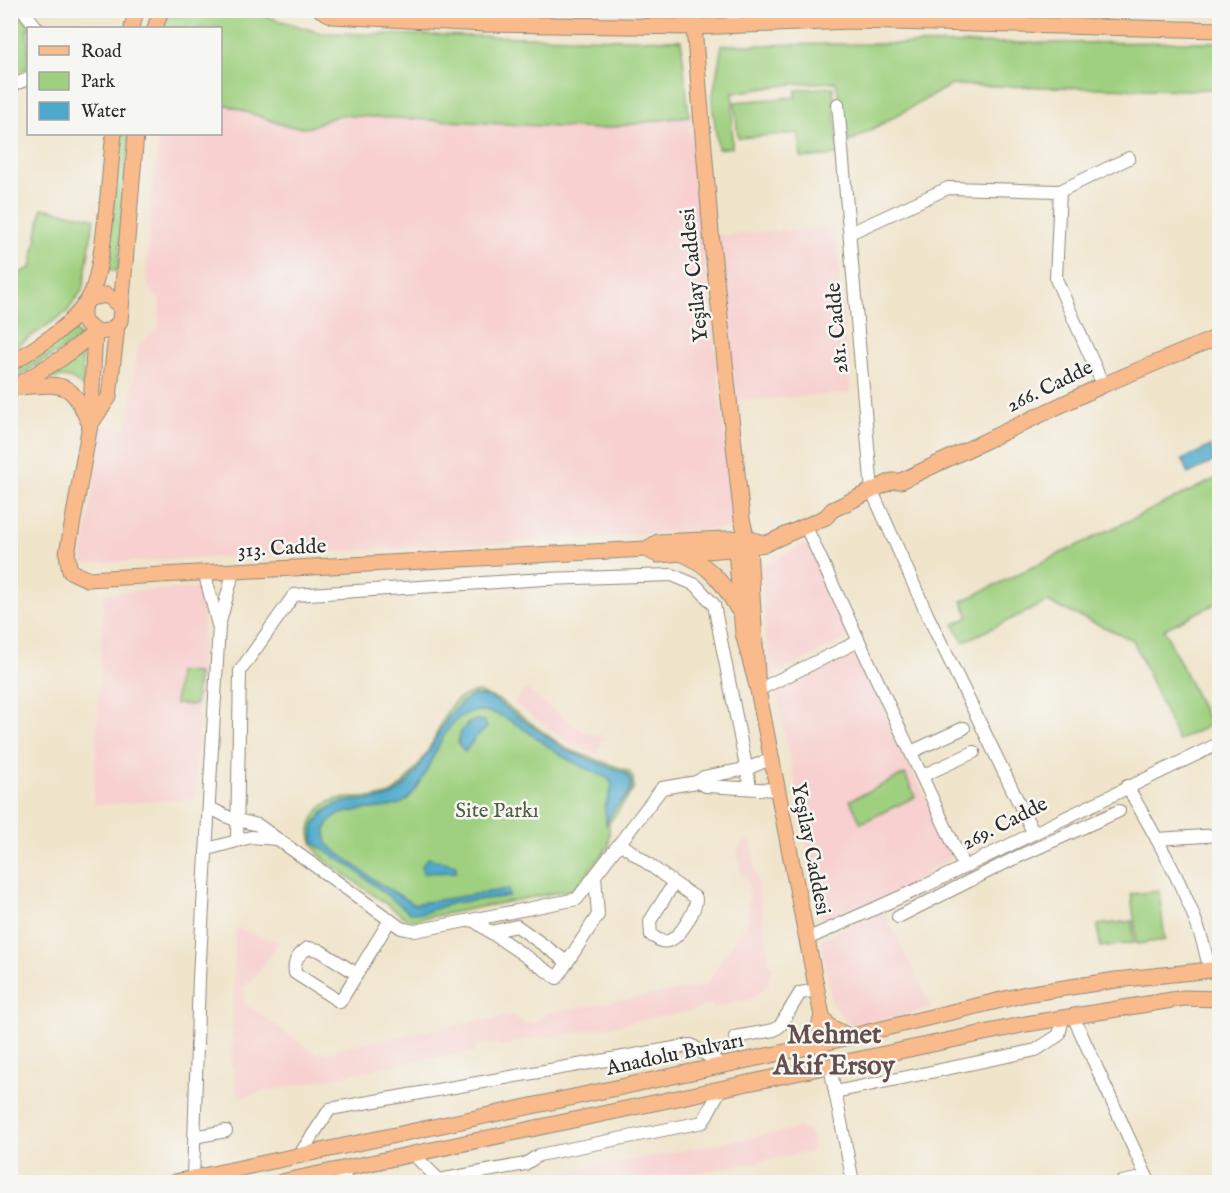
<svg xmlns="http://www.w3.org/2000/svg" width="1230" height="1193" viewBox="0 0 1230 1193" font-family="'IM FELL English',serif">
<rect width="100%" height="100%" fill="#f6f6f2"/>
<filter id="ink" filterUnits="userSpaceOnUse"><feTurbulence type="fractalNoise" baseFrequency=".0167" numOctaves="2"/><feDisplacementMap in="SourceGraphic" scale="12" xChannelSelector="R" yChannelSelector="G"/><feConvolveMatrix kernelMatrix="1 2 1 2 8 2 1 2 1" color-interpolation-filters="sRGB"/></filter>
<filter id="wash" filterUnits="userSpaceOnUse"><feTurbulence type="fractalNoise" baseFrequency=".008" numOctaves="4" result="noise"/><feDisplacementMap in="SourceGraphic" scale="24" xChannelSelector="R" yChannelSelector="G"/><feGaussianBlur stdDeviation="1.35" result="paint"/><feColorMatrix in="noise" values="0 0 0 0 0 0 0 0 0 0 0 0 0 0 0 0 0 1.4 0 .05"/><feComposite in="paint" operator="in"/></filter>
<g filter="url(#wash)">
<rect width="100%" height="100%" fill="#f0e4ca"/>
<g fill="#f7d0cf">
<polygon points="221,103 287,126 307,128 338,115 598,129 689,116 735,528 555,540 82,564 102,426 127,429 138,347 159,327 160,300 149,288 146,274 153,181 156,178 157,134 220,134"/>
<polygon points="835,227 851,393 736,401 717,235"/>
<polygon points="807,542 850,638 769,677 761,567"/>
<polygon points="196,588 204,595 195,799 93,805 104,593"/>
<polygon points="850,653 861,660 953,857 924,872 928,880 824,927 776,690"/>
<polygon points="525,689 586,733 604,737 597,754 570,744 514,703"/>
<polygon points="751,840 770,964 773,966 767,986 750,1000 728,1002 728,1005 713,1008 712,1005 701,1006 701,1009 563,1035 513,1041 513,1045 499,1047 498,1043 475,1046 476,1052 423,1059 244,1096 238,1093 235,1084 235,1069 232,1068 235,928 279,942 252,982 248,981 243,989 246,992 243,997 246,999 244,1003 318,1055 321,1051 327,1054 330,1051 334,1053 337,1048 512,1015 525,1025 528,1021 533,1024 546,1013 705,986 750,916 747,913 750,909 746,906 750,899 746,875 742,875 737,851 742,843"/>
<polygon points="883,909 932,1008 862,1024 852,1024 843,1018 832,1003 821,940"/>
<polygon points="800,1128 812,1135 814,1151 647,1182 517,1182"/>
</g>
<g fill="#9fd07f" stroke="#657e55" stroke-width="1.5">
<polygon points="10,11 16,11 27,22 34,24 76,22 88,28 28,28 28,69 11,74"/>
<polygon points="248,11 321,33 681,40 689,116 598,129 339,115 307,128 287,126 221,103 220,28 164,28 167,18 220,11"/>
<polygon points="1219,42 1219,88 1191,90 951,85 849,142 836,82 792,84 733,93 732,147 718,149 712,101 722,45"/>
<polygon points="833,87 838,155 801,158 799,133 738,138 735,102 796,97 796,90"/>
<polygon points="121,134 129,134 118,272 106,268"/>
<polygon points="42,208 94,218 83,289 67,312 11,350 11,277 31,268"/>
<polygon points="73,327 80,338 11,381 11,373"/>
<polygon points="82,354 83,387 72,379 63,377 34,381"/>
<polygon points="1219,477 1219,602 1164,629 1210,725 1178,741 1133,640 1047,602 963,642 954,624 969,617 962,601"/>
<polygon points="178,672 198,673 195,705 175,704"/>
<path d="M478 692 499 700 567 749 629 771 633 778 634 789 609 823V846L575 889 413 920 406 918 323 859C314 848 306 836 312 822 327 781 372 809 396 790 410 778 424 759 432 743 444 720 447 695 478 692Z"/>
<polygon points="905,774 915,797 861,823 850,800"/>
<polygon points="1159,891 1165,940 1137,944 1131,894"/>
<polygon points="1132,921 1134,943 1100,947 1098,925"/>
</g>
<g fill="#4da9cb" stroke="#3c6a7b" stroke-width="1.5">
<polygon points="1210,446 1217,460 1188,474 1182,460"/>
<path d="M474 695 490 697 567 751 626 773C641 790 621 799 612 812 609 816 608 821 606 825L605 807 612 786 609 779C594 772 579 766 564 757 541 743 507 711 480 711 436 712 435 779 404 802 383 816 315 798 327 843L332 848 378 883 414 904 509 889V896L453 903 423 913H410L350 866 315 844C311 835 312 827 318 819 341 789 371 808 394 794 431 770 437 710 474 695Z"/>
<path d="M476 720 485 721 487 728 475 738 465 752 458 743C460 730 464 724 476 720Z"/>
<polygon points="428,858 456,865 456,872 423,873 421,867"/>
</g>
</g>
<g filter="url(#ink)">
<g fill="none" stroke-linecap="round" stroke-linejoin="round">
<g stroke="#8e887a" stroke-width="14">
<g id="minor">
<polyline points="23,10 37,28"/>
<polyline points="501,25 504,10"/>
<polyline points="732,25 735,10"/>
<polyline points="10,86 28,79"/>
<polyline points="838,104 872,491 927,614 1033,832"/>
<polyline points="1060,191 1129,158"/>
<polyline points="850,233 948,188 1060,191 1056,279 1103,385"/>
<polyline points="806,527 964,867"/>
<polyline points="205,575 218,625"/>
<polyline points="758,690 859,641"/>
<polyline points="911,752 964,728"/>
<polyline points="922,776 974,752"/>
<polyline points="697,782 704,777 746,769 771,759"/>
<path d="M1127 786C1156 837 1201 913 1209 970"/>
<polyline points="210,808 230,818 258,825 401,928 415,931 577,899 662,788 697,782 706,786 777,790"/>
<polyline points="1157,839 1220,835"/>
<polyline points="237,840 240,671 294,595 545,579 672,575 696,585 714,605 750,787"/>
<path d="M620 843 674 883 650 921 651 935C656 938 661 943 668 941 680 938 697 909 696 898L674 883"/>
<polyline points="208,849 251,837 277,839"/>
<polyline points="898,917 1013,859 1119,811"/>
<polyline points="473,920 557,978 598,915 595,876"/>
<polyline points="490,932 517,926 567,962"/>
<polyline points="807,939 925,886 1220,743"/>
<path d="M357 974 340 1002 295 973C293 961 298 955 308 948L319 950 357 974 390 920"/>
<polyline points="1073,1016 1149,1182"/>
<polyline points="735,1037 774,1030 780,1026 800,993 817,990"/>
<polyline points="830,1067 853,1182"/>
<polyline points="835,1092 1036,1050 1059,1035 1063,1018"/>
<polyline points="194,1137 226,1131"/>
<polyline points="414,1155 439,1180 525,1164 539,1155 703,1122 720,1090"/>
<polyline points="298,1157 330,1109 691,1045 724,1066"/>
<polyline points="193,1180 199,977 219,626 233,573"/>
<polyline points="341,1182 348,1168"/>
<polyline points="1122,1182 1147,1177"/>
</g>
</g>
<g stroke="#8e887a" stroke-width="17">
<g id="major">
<polyline points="321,10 333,16 485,24 694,27 851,21 1220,30"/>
<polyline points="694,27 711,233 742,519 749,548 758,690"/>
<polyline points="132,28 136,10"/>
<polyline points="155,28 161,10"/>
<polyline points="89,298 107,295 119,305"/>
<polyline points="83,307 83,321 95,332 111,331 120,321 136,134"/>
<polyline points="95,332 90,425 67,554 70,571 87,579 646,549 658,542 748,538 765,544"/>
<path d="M10 364C38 346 69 329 88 300 105 274 109 170 114 134"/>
<path d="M19 387C58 385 71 378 87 419"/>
<polyline points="10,390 62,358 95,332"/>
<polyline points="90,425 109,397 117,326"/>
<polyline points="735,539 743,633 758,690 822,1016 829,1026 850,1037"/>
<polyline points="646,549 658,555 742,548 765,544 826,517 832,510 892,481 901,481 1103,385 1220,336"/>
<path d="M681 553C709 565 723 582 737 608"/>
<polyline points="799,1049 819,1027 822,1016"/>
<polyline points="175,1182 799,1049 1026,994 1116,980 1220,969"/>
<polyline points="281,1182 1026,1024 1184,998 1220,999"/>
</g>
</g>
<use href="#minor" stroke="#fff" stroke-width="12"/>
<use href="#major" stroke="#fabb8c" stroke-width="15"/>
</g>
</g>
<g text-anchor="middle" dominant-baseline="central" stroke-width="5" stroke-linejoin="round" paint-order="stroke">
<g font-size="21" fill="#2b2b2b" stroke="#f6f6f2">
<text transform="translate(695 275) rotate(-96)">Yeşilay Caddesi</text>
<text transform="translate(838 328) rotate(-95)">281. Cadde</text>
<text transform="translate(1050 387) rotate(-26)">266. Cadde</text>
<text transform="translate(282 549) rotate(-3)">313. Cadde</text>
<text transform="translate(1005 824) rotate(-27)">269. Cadde</text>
<text transform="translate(810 849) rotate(79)">Yeşilay Caddesi</text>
<text transform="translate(675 1055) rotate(-12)">Anadolu Bulvarı</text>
</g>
<g font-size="21" fill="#4e5d44" stroke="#f6f6f2">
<text x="497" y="811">Site Parkı</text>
</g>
<g font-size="27" font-weight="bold" fill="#654f4e" stroke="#f6f6f2">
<text x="834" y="1036">Mehmet<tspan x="834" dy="31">Akif Ersoy</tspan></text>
</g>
</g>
<rect width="1230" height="1193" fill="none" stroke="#f6f6f2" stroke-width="36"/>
<rect x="27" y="27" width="195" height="108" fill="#f6f6f2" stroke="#a5a5a2" stroke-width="1.5"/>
<rect x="39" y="46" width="30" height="9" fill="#fabb8c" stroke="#a5a5a2" stroke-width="1.5"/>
<text x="81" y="57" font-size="18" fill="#2b2b2b">Road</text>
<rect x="39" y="72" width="30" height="18" fill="#9fd07f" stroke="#a5a5a2" stroke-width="1.5"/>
<text x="81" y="87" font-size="18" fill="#2b2b2b">Park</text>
<rect x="39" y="102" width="30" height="18" fill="#4da9cb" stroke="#a5a5a2" stroke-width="1.5"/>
<text x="81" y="117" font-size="18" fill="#2b2b2b">Water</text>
</svg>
